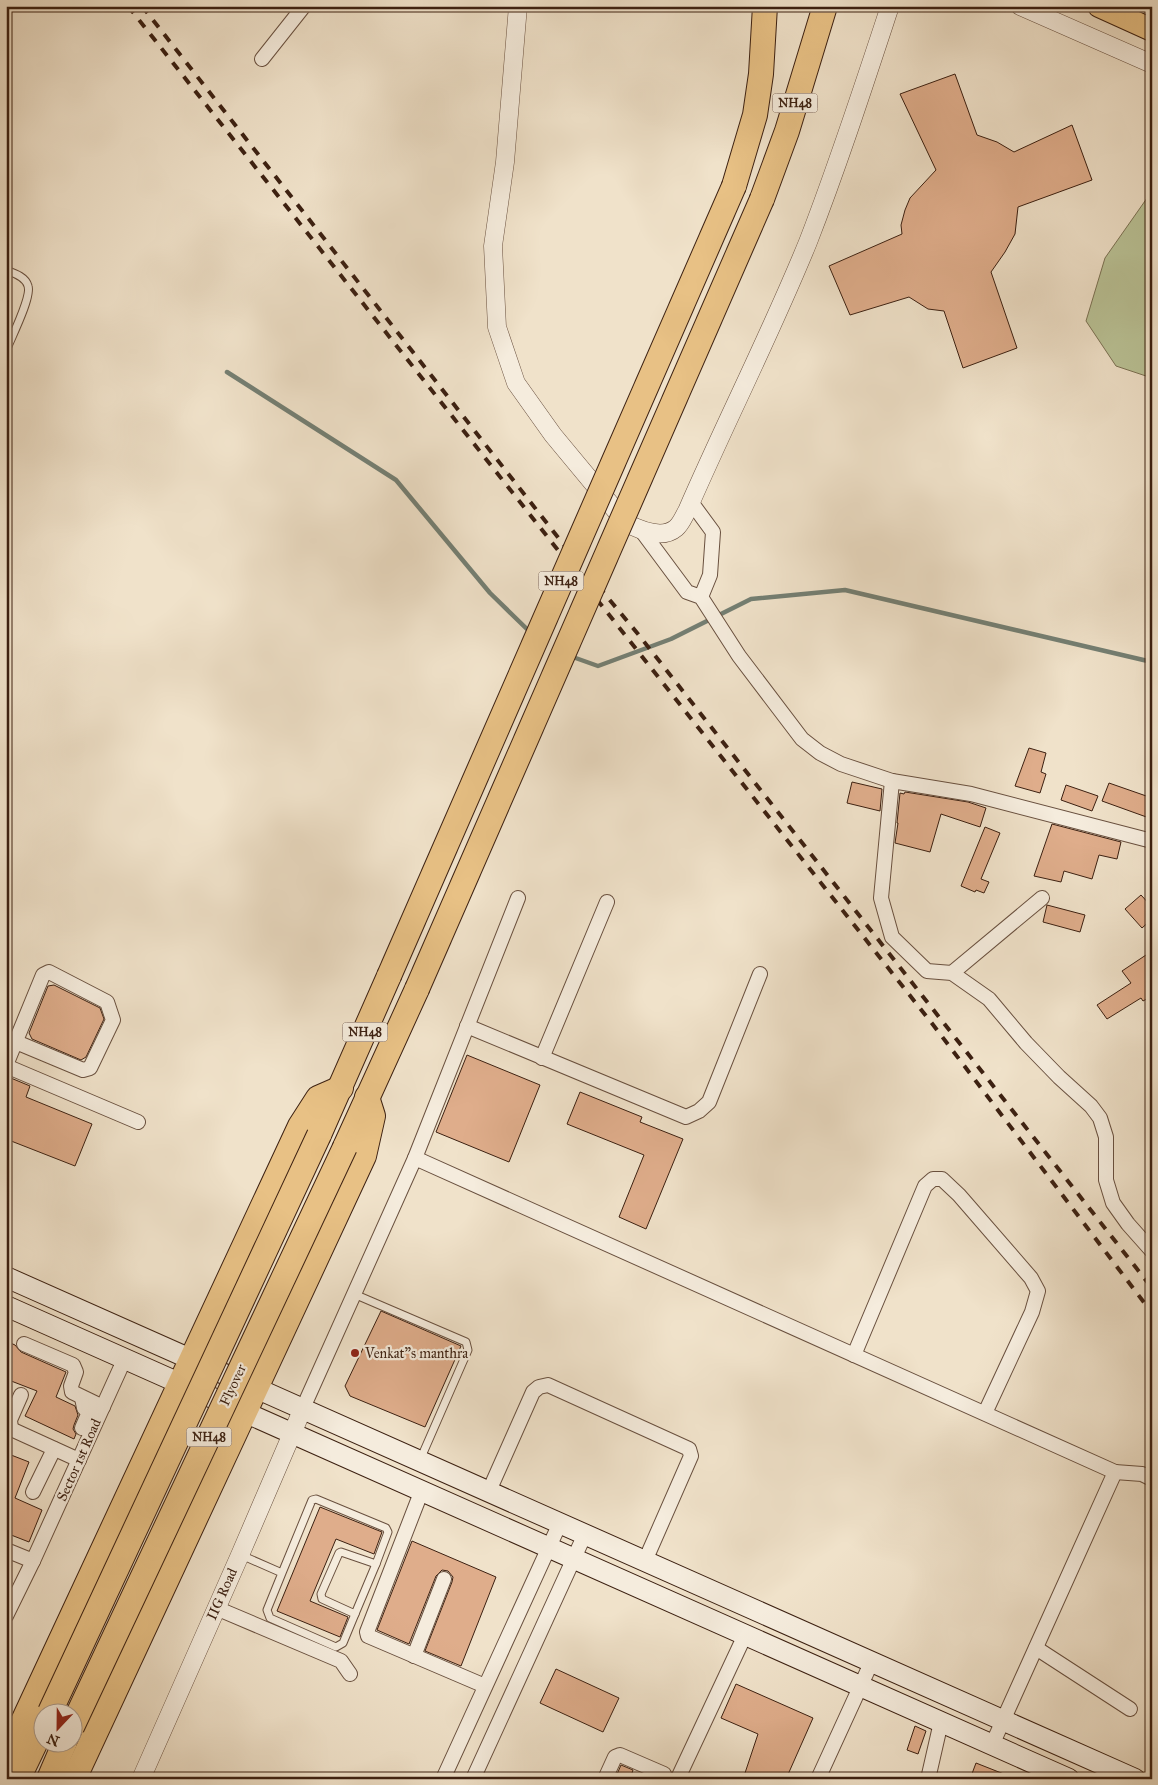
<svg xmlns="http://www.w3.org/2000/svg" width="1158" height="1785" viewBox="0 0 1158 1785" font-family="'IM FELL Great Primer',serif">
<rect width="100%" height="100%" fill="#f0e2ca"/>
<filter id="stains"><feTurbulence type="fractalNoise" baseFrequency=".004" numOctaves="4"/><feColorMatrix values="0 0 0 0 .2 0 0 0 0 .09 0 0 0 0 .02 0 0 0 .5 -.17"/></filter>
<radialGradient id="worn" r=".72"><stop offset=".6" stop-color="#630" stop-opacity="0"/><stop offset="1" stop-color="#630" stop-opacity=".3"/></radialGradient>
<polygon fill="#bac397" stroke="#7b7254" points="1152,191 1152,377 1149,377 1116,366 1086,321 1105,258"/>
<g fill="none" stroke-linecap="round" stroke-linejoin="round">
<g stroke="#747f73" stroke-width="4.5">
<polyline points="227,372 396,480 490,593 530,632"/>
<polyline points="570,656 598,666 671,639 751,599 845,590 1152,662"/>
</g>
</g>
<g fill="#dfad8b" stroke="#3c2011">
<polygon points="955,74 977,135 997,142 1014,152 1072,125 1092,180 1018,207 1015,234 1005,252 991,272 1017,348 963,368 944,311 928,309 909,297 850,315 829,266 902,234 901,225 905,210 910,198 936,170 900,94"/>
<polygon points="1029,748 1046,753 1041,772 1046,774 1040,793 1015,786"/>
<polygon points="852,782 882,789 880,811 847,803"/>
<polygon points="1109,783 1152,798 1152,819 1102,801"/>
<polygon points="1066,785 1098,796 1092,811 1061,800"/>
<polygon points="905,792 968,802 986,808 980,827 941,814 930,852 895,843 898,823 897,823 900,793 904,794"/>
<polygon points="1052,824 1121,842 1117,859 1099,855 1092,879 1064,871 1061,882 1034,876"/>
<polygon points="985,827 1000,833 981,879 989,882 984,893 976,890 975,892 961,886"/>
<polygon points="1141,895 1152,907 1152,919 1142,928 1125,909"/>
<polygon points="1047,905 1085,915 1080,932 1043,922"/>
<polygon points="1152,951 1152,996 1143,1001 1141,998 1107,1019 1097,1005 1131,983 1122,971"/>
<polygon points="54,985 100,1008 104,1019 86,1057 81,1060 32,1039 29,1033 48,986"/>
<polygon points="467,1055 540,1085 509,1162 436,1132"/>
<polygon points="6,1076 30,1086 26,1097 92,1124 75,1166 6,1139"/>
<polygon points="580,1092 642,1117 640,1122 683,1139 646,1229 619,1217 644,1155 567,1124"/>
<polygon points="381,1311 461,1346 425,1427 350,1396 345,1386"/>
<polygon points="6,1341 15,1345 21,1352 66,1372 56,1397 75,1406 78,1415 74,1425 73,1429 76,1434 74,1439 25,1416 37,1391 6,1379"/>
<polygon points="6,1453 29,1462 15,1498 42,1510 29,1542 6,1533"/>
<polygon points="320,1507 382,1532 374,1554 336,1539 310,1601 348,1617 340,1637 277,1611"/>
<polygon points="412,1541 496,1577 461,1666 425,1651 452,1582 453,1577 448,1571 442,1570 436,1576 409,1644 377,1630"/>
<polygon points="556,1669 619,1698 603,1732 540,1703"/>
<polygon points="736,1684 813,1718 786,1779 743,1779 758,1734 721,1718"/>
<polygon points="915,1726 926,1731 918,1754 907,1750"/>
<polygon points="976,1763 1014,1778 1014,1779 970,1779"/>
<polygon points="621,1765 633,1770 630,1779 615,1779"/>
</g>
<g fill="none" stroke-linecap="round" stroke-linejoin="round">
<g stroke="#69503f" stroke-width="9">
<g id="service">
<path d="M6 270C14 273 26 277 28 286 32 297 11 338 6 351"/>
<polyline points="354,1294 466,1342 468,1350 420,1460"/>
<polyline points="241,1555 282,1573 267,1610 270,1618 336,1647 343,1643 355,1614 322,1599 321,1594 339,1553 341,1552 376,1564 388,1532 386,1528 316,1499 312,1500 282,1573"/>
<polyline points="355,1614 376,1564"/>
</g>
</g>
<g stroke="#69503f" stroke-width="16">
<g id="minor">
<polyline points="262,59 304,6"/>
<polyline points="691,502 713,532 710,575 701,597"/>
<polyline points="641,530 687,592 701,597 739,656 802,739 820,753 841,764 892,781 971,794 1152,841"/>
<polyline points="892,781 881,898 892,937 927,971 952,973 989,999 1026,1043 1059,1077 1091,1106 1100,1118 1106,1137 1106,1180 1113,1203 1128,1224 1152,1251"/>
<polyline points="952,973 1042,898"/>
<polyline points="467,1026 686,1117 699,1111 709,1102 760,974"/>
<polyline points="542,1058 607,902"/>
<polyline points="6,1065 43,975 49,972 107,1002 113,1020 90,1068 83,1070 16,1042"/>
<polyline points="6,1066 138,1122"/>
<polyline points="415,1158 518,898"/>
<polyline points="24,1344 73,1365 76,1372 71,1386 72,1392 103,1407"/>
<polyline points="854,1355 925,1186 933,1179 942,1179 959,1195 1031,1278 1038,1291 1032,1312 985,1413"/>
<polyline points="303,1408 415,1158 1115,1472 992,1745"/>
<polyline points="82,1428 89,1412 84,1408 82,1398"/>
<polyline points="11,1429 10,1420 21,1395"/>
<polyline points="6,1432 11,1429 79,1460"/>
<polyline points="1115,1472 1142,1474 1152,1479"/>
<polyline points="422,1490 367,1632 368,1636 485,1686"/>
<polyline points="489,1491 533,1392 539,1387 548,1385 689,1449 691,1456 645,1561"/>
<polyline points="33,1492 54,1449"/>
<polyline points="6,1550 33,1561"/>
<polyline points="216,1608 341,1661 350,1674"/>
<polyline points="6,1616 33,1561 125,1358"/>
<polyline points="1036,1648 1130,1709"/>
<polyline points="414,1656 444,1579"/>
<polyline points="443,1779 560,1523"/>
<polyline points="473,1779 585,1534"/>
<polyline points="605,1779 615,1757 620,1755 664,1774"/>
<polyline points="680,1779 679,1776 745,1635"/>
<polyline points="818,1779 872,1661"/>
<polyline points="928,1779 941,1722"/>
</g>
</g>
<g stroke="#69503f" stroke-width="19">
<g id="tertiary">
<path d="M518 6 505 162 493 246 497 327 516 383 553 435 626 523C640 530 662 540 676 528 681 524 684 516 687 511 726 421 771 333 808 242 838 165 864 85 890 6"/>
<polyline points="1020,6 1152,64"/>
<polyline points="141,1779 240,1555 303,1408"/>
</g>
</g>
<g stroke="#3c2011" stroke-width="22">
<g id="secondary">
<polyline points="6,1277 1135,1779"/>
<polyline points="6,1306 1069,1779"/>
</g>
</g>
<g stroke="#3c2011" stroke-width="24">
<polyline id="primary" points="1099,6 1152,30"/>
</g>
<g stroke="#3c2011" stroke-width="26">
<g id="trunk">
<polyline points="734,186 755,115 761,74 765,6"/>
<polyline points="762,199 787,131 825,6"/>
<polyline points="319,1135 389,976"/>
<polyline points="345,1147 417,989"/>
<polyline points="6,1760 11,1747 300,1126 318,1098 341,1088"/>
<polyline points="18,1779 42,1729"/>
<polyline points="49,1779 65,1742"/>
<polyline points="74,1779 364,1156 373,1116 367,1097"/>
</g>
</g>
<use href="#service" stroke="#f5ecdd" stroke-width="7"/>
<use href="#minor" stroke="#f5ecdd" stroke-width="14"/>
<use href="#tertiary" stroke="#f5ecdd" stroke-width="18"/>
<use href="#secondary" stroke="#f5ecdd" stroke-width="20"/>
<use href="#primary" stroke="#e8c185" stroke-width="22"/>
<use href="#trunk" stroke="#e8c185" stroke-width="24"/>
<g stroke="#3c2011" stroke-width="4" stroke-dasharray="9 9" stroke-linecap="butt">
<polyline points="128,6 934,1026 1152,1313"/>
<polyline points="142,6 564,545 638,634 1152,1288"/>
</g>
<g stroke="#3c2011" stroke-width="26" stroke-linecap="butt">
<g id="trunk-bridge">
<polyline points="389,976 734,186"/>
<polyline points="417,989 762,199"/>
<polyline points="50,1712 319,1135"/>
<polyline points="72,1727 345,1147"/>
</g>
</g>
<use href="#trunk-bridge" stroke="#e8c185" stroke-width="24"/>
</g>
<circle fill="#8f2418" stroke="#f5ecdd" stroke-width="2" cx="355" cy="1353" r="5"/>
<g text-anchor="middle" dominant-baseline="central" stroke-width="4.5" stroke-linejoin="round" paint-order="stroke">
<g fill="#f5ecdd" stroke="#745d4e" stroke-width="1">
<rect x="772.5" y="93.5" width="45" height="19" rx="4"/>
<rect x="538.5" y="571.5" width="45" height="19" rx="4"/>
<rect x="342.5" y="1022.5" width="45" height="19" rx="4"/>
<rect x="186.5" y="1427.5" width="45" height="19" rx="4"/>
</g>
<g font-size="12" font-weight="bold" fill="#3c2011">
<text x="795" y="103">NH48</text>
<text x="561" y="581">NH48</text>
<text x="365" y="1032">NH48</text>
<text x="209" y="1437">NH48</text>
</g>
<g font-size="14" fill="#3c2011" stroke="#f5ecdd" text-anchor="start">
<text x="365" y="1353">Venkat"s manthra</text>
</g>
<g font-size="14" fill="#3c2011" stroke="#f5ecdd">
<text transform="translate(233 1385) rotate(-65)">Flyover</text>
<text transform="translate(79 1460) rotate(-66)">Sector 1st Road</text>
<text transform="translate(222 1594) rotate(-66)">IIG Road</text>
</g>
</g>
<rect width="1158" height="1785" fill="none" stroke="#f0e2ca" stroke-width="25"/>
<rect x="8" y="8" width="1143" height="1770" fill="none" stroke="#3c2011" stroke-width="2.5"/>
<rect x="12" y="12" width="1133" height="1760" fill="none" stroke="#3c2011"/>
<g transform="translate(58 1728) rotate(202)"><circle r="24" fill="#f5ecdd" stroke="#ab9a8b"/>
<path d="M0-4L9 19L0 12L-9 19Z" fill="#8f2418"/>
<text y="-8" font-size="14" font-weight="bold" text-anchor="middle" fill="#3c2011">N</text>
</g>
<rect width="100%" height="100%" filter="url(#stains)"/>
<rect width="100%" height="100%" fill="url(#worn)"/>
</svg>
